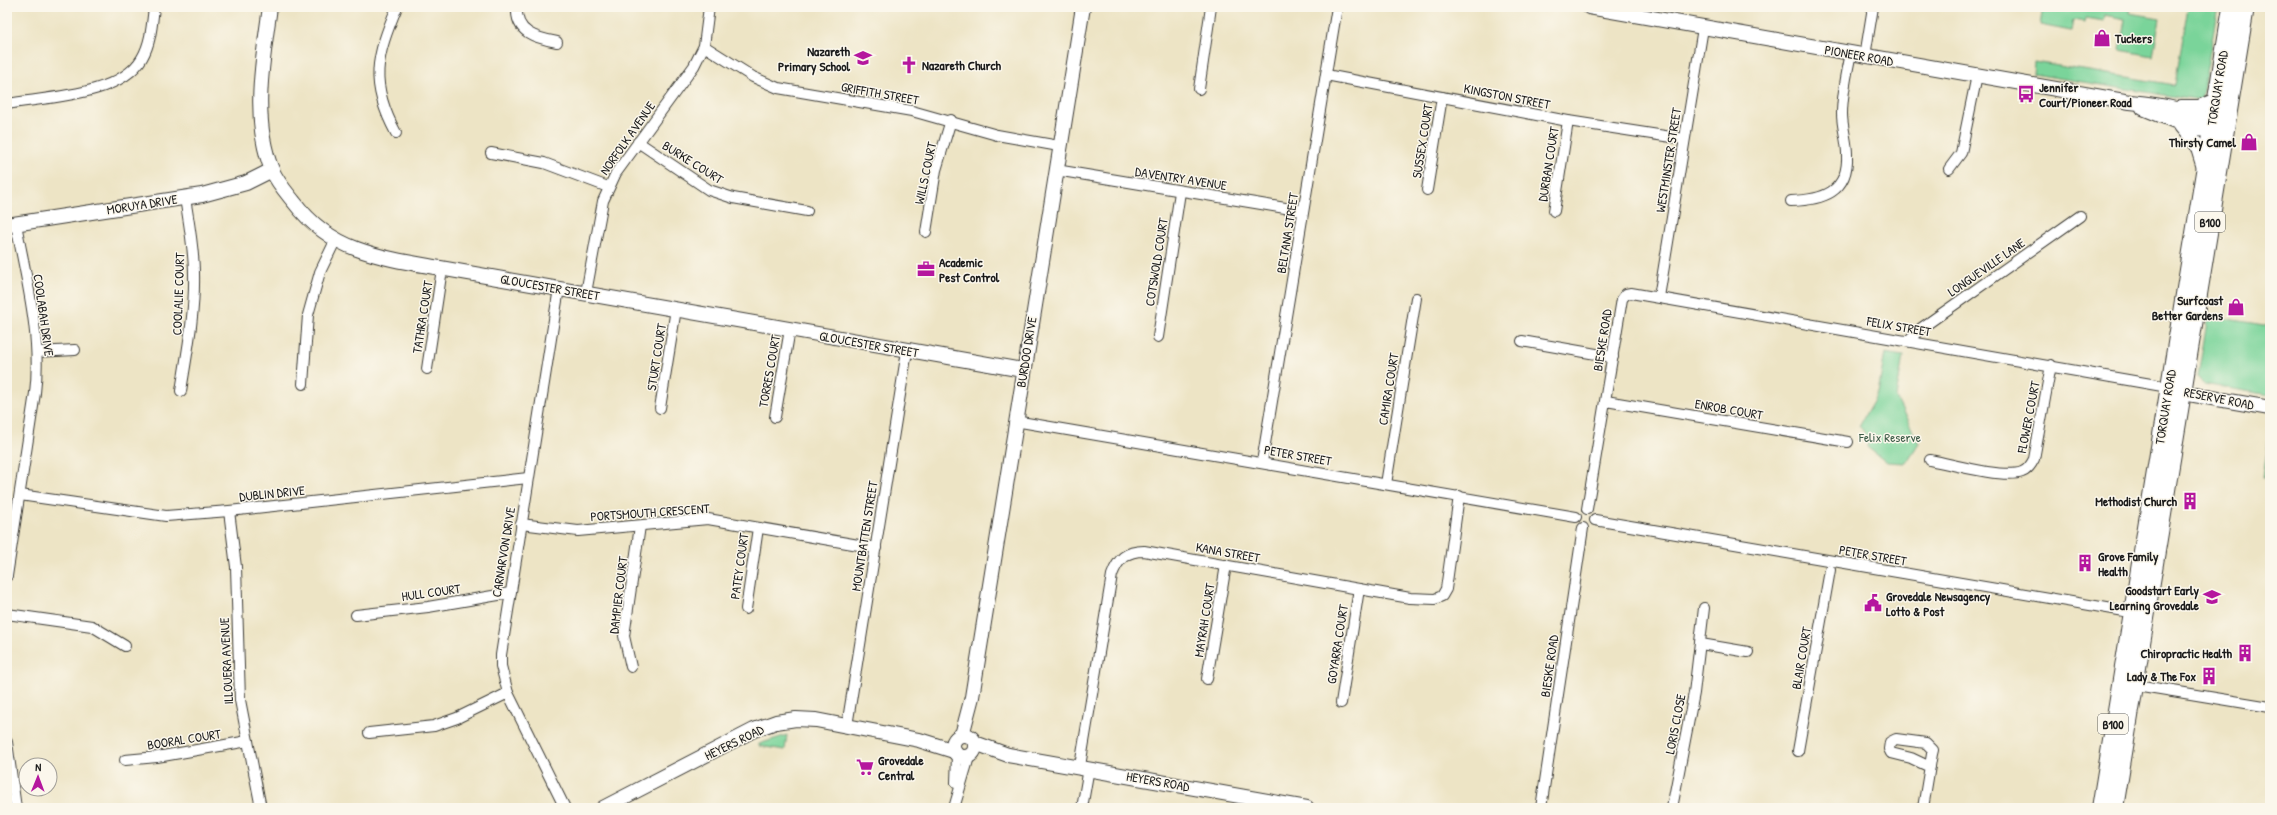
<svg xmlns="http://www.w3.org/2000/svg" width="2277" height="815" viewBox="0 0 2277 815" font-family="'Patrick Hand',sans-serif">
<rect width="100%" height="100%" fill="#fbf7ec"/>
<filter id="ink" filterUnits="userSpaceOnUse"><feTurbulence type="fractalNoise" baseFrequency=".025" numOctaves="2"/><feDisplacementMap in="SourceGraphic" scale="8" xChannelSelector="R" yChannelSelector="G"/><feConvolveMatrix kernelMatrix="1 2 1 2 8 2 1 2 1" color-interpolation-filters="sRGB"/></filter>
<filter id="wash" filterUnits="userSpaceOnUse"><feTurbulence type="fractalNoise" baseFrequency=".012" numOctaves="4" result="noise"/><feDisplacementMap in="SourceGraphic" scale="16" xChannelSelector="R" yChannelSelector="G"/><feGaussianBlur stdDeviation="0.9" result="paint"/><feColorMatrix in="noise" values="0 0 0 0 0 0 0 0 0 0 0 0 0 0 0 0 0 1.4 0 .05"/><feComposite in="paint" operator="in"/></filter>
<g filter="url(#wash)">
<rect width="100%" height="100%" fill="#ede4c5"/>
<g fill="#7ad49a" stroke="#4b785b">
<polygon points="2043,7 2131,7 2130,13 2160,18 2153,56 2120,50 2125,19 2105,15 2104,21 2086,18 2085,22 2073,20 2071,31 2040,25"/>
<polygon points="2188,7 2218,7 2201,101 2033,74 2034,62 2175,85"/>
<polygon points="2208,316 2270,326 2270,395 2203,384 2198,376"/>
<path d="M1885 353 1903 356 1896 398 1919 443 1906 463 1886 462 1867 447C1869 439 1865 432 1859 426L1878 393Z"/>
<polygon points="2270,430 2270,479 2263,478"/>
<polygon points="787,735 785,750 759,746 759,744"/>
</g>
</g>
<g filter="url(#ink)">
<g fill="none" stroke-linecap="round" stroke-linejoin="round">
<g stroke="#3b3a35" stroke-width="12">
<g id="street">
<path d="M517 7C515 33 536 38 557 42"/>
<polyline points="704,46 753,77 778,88 912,111 997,135 1059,146"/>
<polyline points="1865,56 1873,7"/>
<polyline points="1326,75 1568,121 1684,139"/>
<polyline points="1199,89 1211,7"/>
<path d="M7 104C47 97 120 96 142 58 151 43 152 24 154 7"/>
<path d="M396 133C369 83 376 57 397 7"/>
<polyline points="638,142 709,190 733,198 807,211"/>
<polyline points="491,153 544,163 608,187"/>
<polyline points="1949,169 1961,153 1977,75"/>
<polyline points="1056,170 1303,211"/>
<polyline points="1427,190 1442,97"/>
<path d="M1791 201C1822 200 1849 193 1847 154 1847 141 1842 127 1842 114 1842 94 1847 73 1851 53"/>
<polyline points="1554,211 1568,121"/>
<polyline points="926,232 936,170 951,120"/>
<polyline points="559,288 501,655 501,666 508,693 565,808"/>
<polyline points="586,293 603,201 616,173 694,66 704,46 709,7"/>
<polyline points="1659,297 1703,28"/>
<polyline points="1158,337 1180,192"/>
<polyline points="1522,341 1613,357"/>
<polyline points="1908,341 1920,329 2080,216"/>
<polyline points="37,352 75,350"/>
<polyline points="427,369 442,269"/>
<polyline points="303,384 308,315 320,272 336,239"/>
<path d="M181 391C187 353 195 313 194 274 194 249 189 223 185 198"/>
<polyline points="1606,401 1848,442"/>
<polyline points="660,408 676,309"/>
<polyline points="775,417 790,329"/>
<polyline points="1015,421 1576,517"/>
<path d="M1930 460C1950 464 2004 479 2022 472 2028 470 2031 465 2034 459L2051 365"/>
<polyline points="1262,462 1337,7"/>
<polyline points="1386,484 1416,298"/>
<polyline points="20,495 166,516 229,511 528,478"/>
<polyline points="1587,509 1622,299 1626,294 1631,293 2168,387"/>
<polyline points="229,511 236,567 240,700 261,808"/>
<polyline points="1595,520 2136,613"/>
<polyline points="521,524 578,531 708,519 876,548"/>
<path d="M7 576 35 393C42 337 26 278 16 224"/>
<polyline points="746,609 758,528"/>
<polyline points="7,614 92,626 125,646"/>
<polyline points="356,615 428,607 510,593"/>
<polyline points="1701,644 1748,652"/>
<polyline points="631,667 624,636 640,526"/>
<polyline points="1207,679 1226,565"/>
<polyline points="2130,684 2270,707"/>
<polyline points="1341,703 1359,589"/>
<polyline points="847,726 907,351"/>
<polyline points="369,733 434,726 457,718 508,693"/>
<polyline points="7,742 16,808"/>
<polyline points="1798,751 1830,570"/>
<polyline points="125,760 157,757 248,741"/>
<path d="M1080 766 1112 575C1118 559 1126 551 1144 551L1410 598 1435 599 1442 596 1446 589 1459 496"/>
<polyline points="956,783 957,755"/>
<polyline points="954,808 969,757"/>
<polyline points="1082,808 1089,768"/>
<polyline points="1541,808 1583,528"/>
<polyline points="1672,808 1694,693 1704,608"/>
<polyline points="1923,808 1932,754 1933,750 1926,743 1896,739 1890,742 1889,749 1891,753 1911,758 1930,767"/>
</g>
</g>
<g stroke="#3b3a35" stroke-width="16">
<g id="secondary">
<path d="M270 7C263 59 251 119 272 170 277 182 286 192 294 202 310 223 332 240 357 249 384 259 412 263 440 268L1023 370"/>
<path d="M1589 7 2130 102C2163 105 2193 110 2221 128"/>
<polyline points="2181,107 2199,107 2214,101"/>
<polyline points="2143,108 2195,129 2221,131"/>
<polyline points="2181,126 2197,145 2204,168"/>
<polyline points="7,225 202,195 246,183 272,170"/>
<polyline points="2172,388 2183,393 2270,408"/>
<circle cx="964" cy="746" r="11"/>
<polyline points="962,735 972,697 1083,7"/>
<polyline points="975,743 1008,755 1307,808"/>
<polyline points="603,808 754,730 776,722 796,719 816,720 919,740 954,751"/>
</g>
</g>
<g stroke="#3b3a35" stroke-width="18">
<g id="primary">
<polyline points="2100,808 2231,7"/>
<polyline points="2115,808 2246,7"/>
</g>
</g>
<use href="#street" stroke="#fff" stroke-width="10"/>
<use href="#secondary" stroke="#fff" stroke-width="14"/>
<use href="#primary" stroke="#fff" stroke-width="16"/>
</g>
</g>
<defs>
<g id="shop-bare" transform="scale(1.38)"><path d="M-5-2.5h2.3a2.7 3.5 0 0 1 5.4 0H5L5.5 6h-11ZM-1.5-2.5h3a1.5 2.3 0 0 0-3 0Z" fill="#b5179e" stroke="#fbf7ec" stroke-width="2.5" paint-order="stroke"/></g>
<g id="school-bare" transform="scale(1.38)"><path d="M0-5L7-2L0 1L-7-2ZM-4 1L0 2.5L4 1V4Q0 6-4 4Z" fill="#b5179e" stroke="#fbf7ec" stroke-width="2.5" paint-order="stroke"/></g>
<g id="church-bare" transform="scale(1.38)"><path d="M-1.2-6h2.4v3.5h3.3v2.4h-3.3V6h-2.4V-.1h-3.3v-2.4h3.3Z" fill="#b5179e" stroke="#fbf7ec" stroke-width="2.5" paint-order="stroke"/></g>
<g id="bus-bare" transform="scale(1.38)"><path d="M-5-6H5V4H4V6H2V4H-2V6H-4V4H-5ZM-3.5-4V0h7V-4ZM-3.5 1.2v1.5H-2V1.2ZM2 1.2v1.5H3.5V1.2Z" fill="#b5179e" stroke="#fbf7ec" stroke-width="2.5" paint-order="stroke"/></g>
<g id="office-bare" transform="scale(1.38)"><path d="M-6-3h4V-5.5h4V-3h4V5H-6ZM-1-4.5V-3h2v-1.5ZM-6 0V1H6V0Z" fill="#b5179e" stroke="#fbf7ec" stroke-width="2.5" paint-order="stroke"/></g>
<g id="building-bare" transform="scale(1.38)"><path d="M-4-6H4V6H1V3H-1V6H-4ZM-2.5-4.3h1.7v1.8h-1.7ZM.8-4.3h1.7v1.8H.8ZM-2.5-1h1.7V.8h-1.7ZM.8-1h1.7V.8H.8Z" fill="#b5179e" stroke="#fbf7ec" stroke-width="2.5" paint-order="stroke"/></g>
<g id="civic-bare" transform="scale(1.38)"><path d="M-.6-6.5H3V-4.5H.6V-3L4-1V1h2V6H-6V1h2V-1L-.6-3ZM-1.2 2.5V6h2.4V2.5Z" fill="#b5179e" stroke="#fbf7ec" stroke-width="2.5" paint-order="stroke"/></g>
<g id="supermarket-bare" transform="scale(1.38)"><path d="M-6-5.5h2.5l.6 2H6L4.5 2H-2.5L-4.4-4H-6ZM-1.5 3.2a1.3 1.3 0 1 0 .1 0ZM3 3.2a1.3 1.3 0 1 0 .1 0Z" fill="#b5179e" stroke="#fbf7ec" stroke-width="2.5" paint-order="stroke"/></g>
</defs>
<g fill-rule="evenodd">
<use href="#shop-bare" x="2102" y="38"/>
<use href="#school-bare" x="863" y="58"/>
<use href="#church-bare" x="909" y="65"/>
<use href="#bus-bare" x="2026" y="94"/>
<use href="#shop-bare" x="2249" y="142"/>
<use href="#office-bare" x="926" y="269"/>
<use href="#shop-bare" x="2236" y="307"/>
<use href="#building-bare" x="2190" y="501"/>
<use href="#building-bare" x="2085" y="563"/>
<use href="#school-bare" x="2212" y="597"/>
<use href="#civic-bare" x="1873" y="603"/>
<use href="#building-bare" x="2245" y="653"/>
<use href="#building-bare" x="2209" y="676"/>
<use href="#supermarket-bare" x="865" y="767"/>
</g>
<g text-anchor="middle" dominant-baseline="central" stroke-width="3" stroke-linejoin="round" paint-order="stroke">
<g fill="#fbf7ec" stroke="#5f5e5a" stroke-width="1">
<rect x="2195" y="212" width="30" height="20" rx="3"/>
<rect x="2098" y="714" width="30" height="20" rx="3"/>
</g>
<g font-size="12" font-weight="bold" fill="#1c1c1c">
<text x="2210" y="222">B100</text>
<text x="2113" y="724">B100</text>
</g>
<g font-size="13" font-weight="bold" fill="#1c1c1c" stroke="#fbf7ec" text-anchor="start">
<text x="2115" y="38">Tuckers</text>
<text x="850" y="51" text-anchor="end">Nazareth<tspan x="850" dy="15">Primary School</tspan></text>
<text x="922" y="65">Nazareth Church</text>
<text x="2039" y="87">Jennifer<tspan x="2039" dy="15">Court/Pioneer Road</tspan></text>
<text x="2236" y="142" text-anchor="end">Thirsty Camel</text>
<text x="939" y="262">Academic<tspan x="939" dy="15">Pest Control</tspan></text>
<text x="2223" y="300" text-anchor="end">Surfcoast<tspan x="2223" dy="15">Better Gardens</tspan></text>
<text x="2177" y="501" text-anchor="end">Methodist Church</text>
<text x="2098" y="556">Grove Family<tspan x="2098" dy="15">Health</tspan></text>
<text x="2199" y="590" text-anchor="end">Goodstart Early<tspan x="2199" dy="15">Learning Grovedale</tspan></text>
<text x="1886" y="596">Grovedale Newsagency<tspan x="1886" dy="15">Lotto &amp; Post</tspan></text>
<text x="2232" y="653" text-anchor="end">Chiropractic Health</text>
<text x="2196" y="676" text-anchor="end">Lady &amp; The Fox</text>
<text x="878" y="760">Grovedale<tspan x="878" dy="15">Central</tspan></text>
</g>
<g font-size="13" fill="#1c1c1c" stroke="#fbf7ec">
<text transform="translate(1859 55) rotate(10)">PIONEER ROAD</text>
<text transform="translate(2217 88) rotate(-81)">TORQUAY ROAD</text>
<text transform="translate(880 93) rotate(10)">GRIFFITH STREET</text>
<text transform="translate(1507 96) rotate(11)">KINGSTON STREET</text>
<text transform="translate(627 138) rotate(-55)">NORFOLK AVENUE</text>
<text transform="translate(1422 141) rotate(-81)">SUSSEX COURT</text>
<text transform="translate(1668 160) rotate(-81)">WESTMINSTER STREET</text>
<text transform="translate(693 162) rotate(32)">BURKE COURT</text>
<text transform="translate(1548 164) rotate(-81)">DURBAN COURT</text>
<text transform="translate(925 173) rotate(-78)">WILLS COURT</text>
<text transform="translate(1181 178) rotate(9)">DAVENTRY AVENUE</text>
<text transform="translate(142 204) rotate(-9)">MORUYA DRIVE</text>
<text transform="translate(1287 233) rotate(-81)">BELTANA STREET</text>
<text transform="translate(1156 262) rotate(-81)">COTSWOLD COURT</text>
<text transform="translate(1986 267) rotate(-35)">LONGUEVILLE LANE</text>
<text transform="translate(550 287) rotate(10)">GLOUCESTER STREET</text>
<text transform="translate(178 294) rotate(-88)">COOLALIE COURT</text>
<text transform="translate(44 315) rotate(82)">COOLABAH DRIVE</text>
<text transform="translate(422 317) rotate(-81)">TATHRA COURT</text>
<text transform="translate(1899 326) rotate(10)">FELIX STREET</text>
<text transform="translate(1602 340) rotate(-81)">BIESKE ROAD</text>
<text transform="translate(869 344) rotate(10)">GLOUCESTER STREET</text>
<text transform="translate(1026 352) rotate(-81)">BURDOO DRIVE</text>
<text transform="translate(656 357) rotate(-81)">STURT COURT</text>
<text transform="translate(769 371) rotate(-80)">TORRES COURT</text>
<text transform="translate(1388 389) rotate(-81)">CAMIRA COURT</text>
<text transform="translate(2219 398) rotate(11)">RESERVE ROAD</text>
<text transform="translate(2165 407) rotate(-81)">TORQUAY ROAD</text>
<text transform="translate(1729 409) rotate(10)">ENROB COURT</text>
<text transform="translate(2028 417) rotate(-79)">FLOWER COURT</text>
<text transform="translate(1298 455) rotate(10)">PETER STREET</text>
<text transform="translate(272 493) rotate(-6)">DUBLIN DRIVE</text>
<text transform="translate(650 512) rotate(-4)">PORTSMOUTH CRESCENT</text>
<text transform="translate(864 536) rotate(-81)">MOUNTBATTEN STREET</text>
<text transform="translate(503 552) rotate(-81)">CARNARVON DRIVE</text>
<text transform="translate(1228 552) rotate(10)">KANA STREET</text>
<text transform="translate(1873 555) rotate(10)">PETER STREET</text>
<text transform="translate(739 566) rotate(-82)">PATEY COURT</text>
<text transform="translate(431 592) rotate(-8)">HULL COURT</text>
<text transform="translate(618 595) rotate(-83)">DAMPIER COURT</text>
<text transform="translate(1204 620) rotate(-81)">MAYRAH COURT</text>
<text transform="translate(1337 644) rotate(-81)">GOYARRA COURT</text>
<text transform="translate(1801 658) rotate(-80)">BLAIR COURT</text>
<text transform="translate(226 661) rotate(-93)">ILLOUERA AVENUE</text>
<text transform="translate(1549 666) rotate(-82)">BIESKE ROAD</text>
<text transform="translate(1675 724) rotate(-79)">LORIS CLOSE</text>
<text transform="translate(184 739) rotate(-9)">BOORAL COURT</text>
<text transform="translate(734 742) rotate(-26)">HEYERS ROAD</text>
<text transform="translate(1158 781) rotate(10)">HEYERS ROAD</text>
</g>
<g font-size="13" fill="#3d5c48" stroke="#fbf7ec">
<text x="1890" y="437">Felix Reserve</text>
</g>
</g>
<rect width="2277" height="815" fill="none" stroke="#fbf7ec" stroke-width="24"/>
<g transform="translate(38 777) rotate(1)"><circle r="19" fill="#fbf7ec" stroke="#a29f99"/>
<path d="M0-3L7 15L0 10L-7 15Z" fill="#b5179e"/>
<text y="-6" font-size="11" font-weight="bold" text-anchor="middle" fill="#1c1c1c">N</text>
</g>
</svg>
